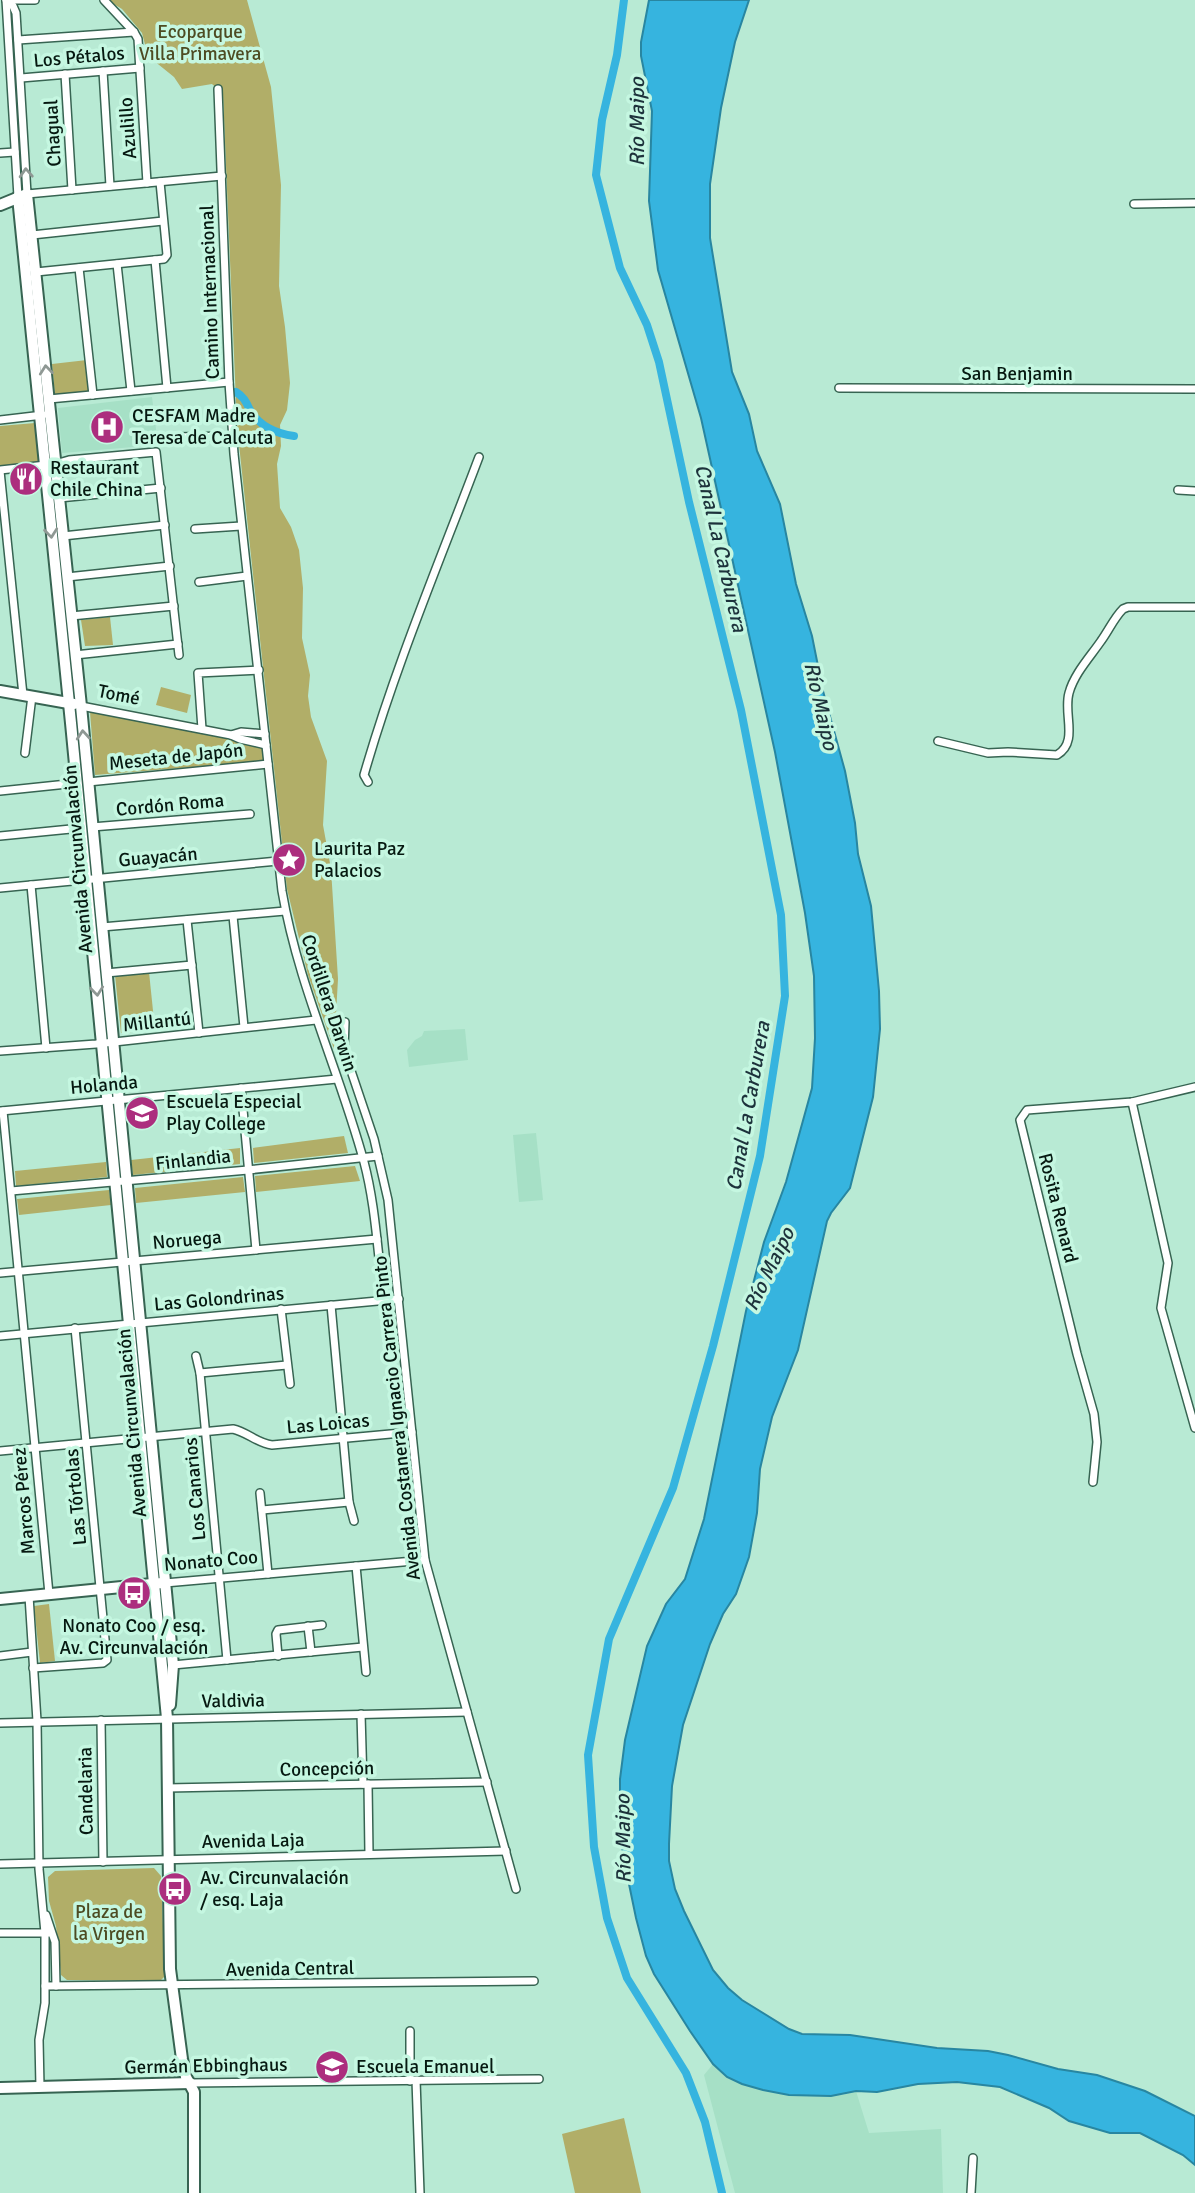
<svg xmlns="http://www.w3.org/2000/svg" width="1195" height="2193" viewBox="0 0 1195 2193" font-family="Signika,sans-serif">
<rect width="100%" height="100%" fill="#b8ead4"/>
<g fill="#a6e0c6">
<polygon points="152,397 158,445 62,453 58,408"/>
<polygon points="465,1029 468,1060 409,1067 407,1050 415,1040 422,1036 424,1031"/>
<polygon points="536,1133 543,1200 519,1202 513,1135"/>
<polygon points="713,2064 727,2077 763,2090 842,2095 856,2091 869,2133 941,2129 943,2193 735,2193 704,2075"/>
</g>
<g fill="#b1ae68">
<polygon points="107,0 247,0 271,87 281,185 279,286 285,327 290,383 287,410 280,425 281,446 277,464 280,508 291,527 299,550 303,588 302,638 310,675 308,696 311,717 327,761 323,825 331,869 338,979 334,1049 308,975 287,889 237,426 223,94 212,84 182,89 174,77 148,56 142,33 122,9"/>
<polygon points="87,360 90,392 55,395 52,364"/>
<polygon points="35,423 40,462 0,466 0,426"/>
<polygon points="110,617 113,645 85,646 81,620"/>
<polygon points="161,687 191,695 187,713 156,705"/>
<polygon points="90,712 263,746 266,761 95,775"/>
<polygon points="149,972 155,1030 121,1033 115,975"/>
<polygon points="344,1136 348,1153 254,1163 253,1148"/>
<polygon points="240,1148 240,1164 133,1175 131,1160"/>
<polygon points="106,1162 107,1177 16,1186 15,1171"/>
<polygon points="355,1166 360,1181 256,1192 255,1176"/>
<polygon points="243,1177 245,1192 136,1203 135,1188"/>
<polygon points="109,1190 111,1205 19,1215 17,1199"/>
<polygon points="49,1604 55,1661 40,1663 34,1606"/>
<polygon points="154,1868 161,1876 165,1976 160,1981 67,1980 61,1975 56,1926 49,1901 48,1877 55,1871"/>
<polygon points="624,2118 641,2193 575,2193 562,2134"/>
</g>
<polygon fill="#36b4df" stroke="#2886a1" stroke-width="2" points="649,0 749,0 735,42 721,108 710,184 710,238 732,372 749,414 757,451 780,504 796,584 812,636 823,691 845,771 855,823 858,854 871,906 879,991 880,1029 873,1097 850,1188 831,1213 827,1221 798,1350 772,1417 760,1469 757,1513 749,1557 736,1594 723,1614 710,1644 683,1725 672,1786 669,1844 669,1861 675,1889 684,1911 713,1970 728,1988 742,2000 789,2029 802,2034 850,2035 937,2048 988,2051 1008,2055 1058,2069 1097,2075 1145,2091 1195,2116 1195,2165 1183,2155 1140,2133 1110,2133 1069,2121 1049,2108 1000,2087 957,2082 918,2084 877,2092 856,2091 831,2096 789,2095 763,2090 742,2084 727,2077 713,2064 690,2031 654,1974 646,1956 636,1918 623,1855 620,1821 620,1779 625,1740 647,1646 666,1604 685,1579 704,1519 746,1311 764,1242 786,1182 812,1088 815,1038 814,976 805,913 775,752 701,418 658,270 649,201 652,111 641,56 641,42"/>
<g fill="none" stroke-linecap="round" stroke-linejoin="round">
<g stroke="#36b4df" stroke-width="8">
<polyline points="624,0 617,55 602,120 596,175 620,268 647,325 659,362 689,502 741,710 781,915 785,996 760,1156 713,1346 673,1488 609,1639 588,1755 594,1847 607,1918 627,1978 686,2073 705,2122 722,2193"/>
<path d="M236 392C244 397 246 402 250 410 259 426 277 434 294 436"/>
</g>
<g stroke="#376452" stroke-width="10">
<g id="street">
<polyline points="6,0 13,6 16,13 27,194 222,176"/>
<polyline points="6,0 18,197"/>
<polyline points="7,0 35,0"/>
<polyline points="104,0 134,32 138,39 147,183"/>
<polyline points="18,40 134,32"/>
<polyline points="103,71 110,186"/>
<polyline points="65,74 72,190"/>
<polyline points="21,78 140,68"/>
<path d="M218 89 229 382 234 454 282 891C298 985 339 1070 364 1162 373 1196 376 1231 380 1267"/>
<polyline points="0,153 15,152"/>
<polyline points="1134,204 1195,203"/>
<polyline points="32,235 163,221"/>
<polyline points="155,260 167,388"/>
<polyline points="117,264 131,391"/>
<polyline points="79,268 93,395"/>
<polyline points="36,272 164,259 167,255 160,182"/>
<polyline points="839,388 1195,389"/>
<polyline points="49,399 229,382"/>
<polyline points="0,420 43,415"/>
<polyline points="175,437 233,436"/>
<polyline points="0,470 55,464 69,460 156,452 179,655"/>
<polyline points="0,471 23,695"/>
<polyline points="1178,490 1195,491"/>
<polyline points="59,498 161,488"/>
<polyline points="195,529 241,526"/>
<polyline points="63,536 165,525"/>
<polyline points="67,577 170,566"/>
<polyline points="199,582 247,576"/>
<polyline points="71,616 174,606"/>
<polyline points="75,655 178,644"/>
<polyline points="81,706 231,735 240,739 266,745"/>
<polyline points="202,729 198,673 259,670"/>
<polyline points="231,735 241,732 265,734"/>
<path d="M938 741 988 753 1008 752 1057 755C1079 742 1063 714 1069 693 1074 674 1090 657 1101 641 1109 630 1114 618 1123 609L1128 607H1195"/>
<polyline points="25,753 32,696"/>
<polyline points="88,782 268,764"/>
<path d="M368 782 364 775C395 667 439 563 479 457"/>
<polyline points="0,791 77,783"/>
<polyline points="92,827 250,814"/>
<polyline points="0,836 81,828"/>
<polyline points="31,885 46,1048"/>
<polyline points="0,888 278,861"/>
<polyline points="233,916 244,1027"/>
<polyline points="187,920 199,1033"/>
<polyline points="102,927 285,911"/>
<polyline points="106,973 192,965"/>
<polyline points="345,1022 344,1050 374,1139 388,1200 425,1560 516,1889"/>
<polyline points="0,1051 96,1044 316,1020"/>
<polyline points="241,1088 256,1250"/>
<polyline points="1132,1102 1168,1263 1161,1308 1195,1428"/>
<polyline points="1,1111 337,1079"/>
<polyline points="3,1111 49,1594"/>
<polyline points="11,1191 248,1170 378,1156"/>
<polyline points="0,1273 377,1239"/>
<polyline points="331,1305 349,1502 354,1521"/>
<polyline points="281,1309 290,1384"/>
<polyline points="0,1336 399,1299"/>
<polyline points="196,1356 200,1373 227,1660"/>
<polyline points="200,1373 287,1365"/>
<path d="M0 1451 233 1429C247 1432 257 1443 272 1445L412 1432"/>
<polyline points="1093,1482 1097,1442 1094,1414 1077,1354 1020,1120 1027,1110 1132,1102 1195,1087"/>
<polyline points="260,1493 268,1574"/>
<polyline points="262,1510 349,1502"/>
<polyline points="356,1566 366,1672"/>
<polyline points="165,1583 425,1560"/>
<polyline points="29,1596 37,1721 39,1869 45,1933 45,2003 39,2040 40,2087"/>
<polyline points="308,1626 311,1652"/>
<polyline points="0,1656 32,1652"/>
<polyline points="278,1656 276,1634 278,1630 322,1625"/>
<polyline points="173,1665 363,1647"/>
<polyline points="33,1668 103,1663 107,1660 75,1328"/>
<polyline points="361,1714 363,1784"/>
<polyline points="101,1720 103,1862"/>
<polyline points="0,1723 467,1712"/>
<polyline points="368,1784 369,1854"/>
<polyline points="167,1788 487,1782"/>
<polyline points="0,1864 506,1851"/>
<polyline points="46,1915 55,1942 56,1986"/>
<polyline points="0,1933 49,1933"/>
<polyline points="45,1986 534,1981"/>
<polyline points="410,2031 410,2081"/>
<polyline points="416,2080 420,2193"/>
<polyline points="190,2083 539,2079"/>
<polyline points="971,2193 973,2158"/>
</g>
</g>
<g stroke="#376452" stroke-width="14">
<g id="secondary">
<polyline points="18,197 71,723 167,1718 170,1969 182,2059 186,2077 194,2092 194,2193"/>
<polyline points="0,205 27,194 81,706 173,1665 170,1705"/>
<polyline points="0,691 74,704"/>
<polyline points="0,1599 162,1583"/>
<polyline points="0,2088 190,2083"/>
</g>
</g>
<use href="#street" stroke="#fff" stroke-width="7"/>
<use href="#secondary" stroke="#fff" stroke-width="10"/>
</g>
<defs><path id="oneway-chevron" d="M-2-3.5L2.5 0L-2 3.5" fill="none" stroke-width="1.6" stroke-linecap="round" stroke-linejoin="round" transform="scale(1.75)"/></defs>
<g stroke="#8f9894">
<use href="#oneway-chevron" transform="translate(26 173) rotate(-93)"/>
<use href="#oneway-chevron" transform="translate(46 370) rotate(-96)"/>
<use href="#oneway-chevron" transform="translate(51 533) rotate(84)"/>
<use href="#oneway-chevron" transform="translate(83 735) rotate(-95)"/>
<use href="#oneway-chevron" transform="translate(97 991) rotate(84)"/>
</g>
<defs>
<g id="hospital-disc" transform="scale(1.75)"><circle r="9.5" fill="#ac2e7e" stroke="#c5f7e1"/><path d="M-5-5h3v3.5h4V-5h3V5h-3V1.5h-4V5h-3Z" fill="#fff"/></g>
<g id="restaurant-disc" transform="scale(1.75)"><circle r="9.5" fill="#ac2e7e" stroke="#c5f7e1"/><path d="M-5-6h1v4h1v-4h1v4h1v-4h1v5L-1.5 .5V6h-2V.5L-5-1ZM5-6V6H3V1.5H1.5Q1.5-4 5-6Z" fill="#fff"/></g>
<g id="sight-disc" transform="scale(1.75)"><circle r="9.5" fill="#ac2e7e" stroke="#c5f7e1"/><path d="M0-6L1.8-2.2L6-1.7L2.9 1.2L3.7 5.4L0 3.3L-3.7 5.4L-2.9 1.2L-6-1.7L-1.8-2.2Z" fill="#fff"/></g>
<g id="school-disc" transform="scale(1.75)"><circle r="9.5" fill="#ac2e7e" stroke="#c5f7e1"/><path d="M0-5L7-2L0 1L-7-2ZM-4 1L0 2.5L4 1V4Q0 6-4 4Z" fill="#fff"/></g>
<g id="bus-disc" transform="scale(1.75)"><circle r="9.5" fill="#ac2e7e" stroke="#c5f7e1"/><path d="M-5-6H5V4H4V6H2V4H-2V6H-4V4H-5ZM-3.5-4V0h7V-4ZM-3.5 1.2v1.5H-2V1.2ZM2 1.2v1.5H3.5V1.2Z" fill="#fff"/></g>
</defs>
<g fill-rule="evenodd">
<use href="#hospital-disc" x="107" y="427"/>
<use href="#restaurant-disc" x="26" y="479"/>
<use href="#sight-disc" x="289" y="860"/>
<use href="#school-disc" x="142" y="1113"/>
<use href="#bus-disc" x="134" y="1593"/>
<use href="#bus-disc" x="175" y="1889"/>
<use href="#school-disc" x="332" y="2067"/>
</g>
<g text-anchor="middle" dominant-baseline="central" stroke-width="7" stroke-linejoin="round" paint-order="stroke">
<g font-size="19" fill="#4d4b22" stroke="#c5f7e1">
<text x="200" y="32">Ecoparque<tspan x="200" dy="22">Villa Primavera</tspan></text>
<text x="109" y="1912">Plaza de<tspan x="109" dy="22">la Virgen</tspan></text>
</g>
<g font-size="19" fill="#061911" stroke="#c5f7e1">
<text transform="translate(79 57) rotate(-5)">Los Pétalos</text>
<text transform="translate(128 128) rotate(-94)">Azulillo</text>
<text transform="translate(53 133) rotate(-93)">Chagual</text>
<text transform="translate(210 292) rotate(-92)">Camino Internacional</text>
<text x="1017" y="374">San Benjamin</text>
<text transform="translate(119 695) rotate(11)">Tomé</text>
<text transform="translate(176 757) rotate(-6)">Meseta de Japón</text>
<text transform="translate(170 805) rotate(-5)">Cordón Roma</text>
<text transform="translate(158 857) rotate(-5)">Guayacán</text>
<text transform="translate(78 859) rotate(-95)">Avenida Circunvalación</text>
<text transform="translate(329 1003) rotate(72)">Cordillera Darwin</text>
<text transform="translate(157 1022) rotate(-6)">Millantú</text>
<text transform="translate(104 1085) rotate(-5)">Holanda</text>
<text transform="translate(193 1160) rotate(-6)">Finlandia</text>
<text transform="translate(1058 1208) rotate(76)">Rosita Renard</text>
<text transform="translate(187 1240) rotate(-5)">Noruega</text>
<text transform="translate(219 1299) rotate(-5)">Las Golondrinas</text>
<text transform="translate(397 1418) rotate(-96)">Avenida Costanera Ignacio Carrera Pinto</text>
<text transform="translate(132 1423) rotate(-95)">Avenida Circunvalación</text>
<text transform="translate(328 1424) rotate(-5)">Las Loicas</text>
<text transform="translate(195 1489) rotate(-95)">Los Canarios</text>
<text transform="translate(76 1497) rotate(-95)">Las Tórtolas</text>
<text transform="translate(24 1501) rotate(-95)">Marcos Pérez</text>
<text transform="translate(211 1561) rotate(-5)">Nonato Coo</text>
<text transform="translate(233 1701) rotate(-1)">Valdivia</text>
<text transform="translate(327 1769) rotate(-1)">Concepción</text>
<text transform="translate(86 1791) rotate(-91)">Candelaria</text>
<text transform="translate(253 1841) rotate(-1)">Avenida Laja</text>
<text transform="translate(290 1969) rotate(-1)">Avenida Central</text>
<text transform="translate(206 2066) rotate(-1)">Germán Ebbinghaus</text>
</g>
<g font-size="19" fill="#061911" stroke="#c5f7e1" text-anchor="start">
<text x="132" y="416">CESFAM Madre<tspan x="132" dy="22">Teresa de Calcuta</tspan></text>
<text x="50" y="468">Restaurant<tspan x="50" dy="22">Chile China</tspan></text>
<text x="314" y="849">Laurita Paz<tspan x="314" dy="22">Palacios</tspan></text>
<text x="166" y="1102">Escuela Especial<tspan x="166" dy="22">Play College</tspan></text>
<text x="134" y="1626" text-anchor="middle">Nonato Coo / esq.<tspan x="134" dy="22">Av. Circunvalación</tspan></text>
<text x="200" y="1878">Av. Circunvalación<tspan x="200" dy="22">/ esq. Laja</tspan></text>
<text x="356" y="2067">Escuela Emanuel</text>
</g>
<g font-size="21" font-style="italic" fill="#1d323b" stroke="#c5f7e1">
<text transform="translate(637 122) rotate(-90)">Río Maipo</text>
<text transform="translate(721 548) rotate(77)">Canal La Carburera</text>
<text transform="translate(821 706) rotate(77)">Río Maipo</text>
<text transform="translate(748 1106) rotate(-80)">Canal La Carburera</text>
<text transform="translate(769 1269) rotate(-64)">Río Maipo</text>
<text transform="translate(623 1839) rotate(-91)">Río Maipo</text>
</g>
</g>
</svg>
